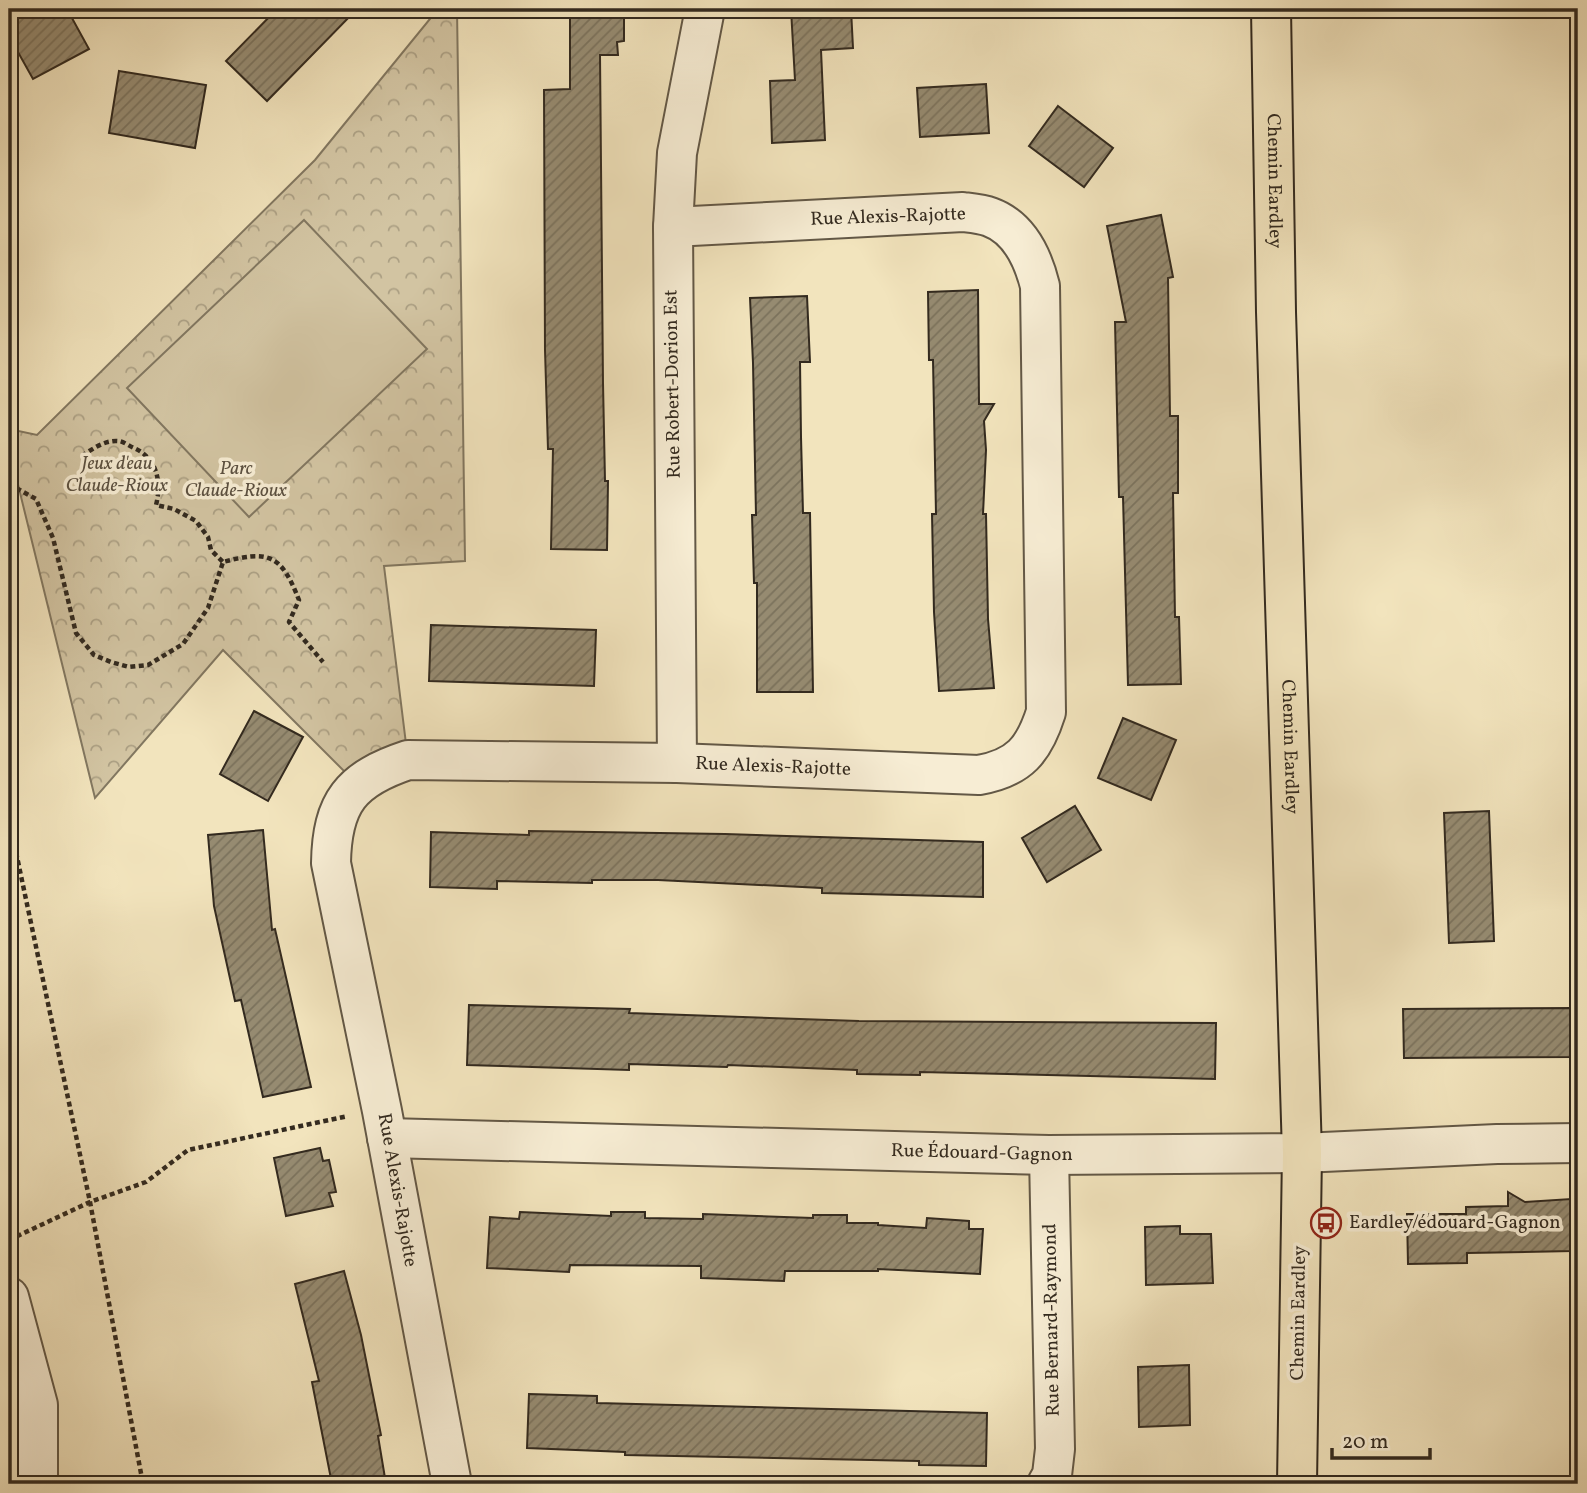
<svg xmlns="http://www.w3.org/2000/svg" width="1587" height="1493" viewBox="0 0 1587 1493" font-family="Vollkorn,serif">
<defs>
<pattern id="park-crowns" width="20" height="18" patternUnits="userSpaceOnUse" patternTransform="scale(1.75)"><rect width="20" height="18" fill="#d2c4a2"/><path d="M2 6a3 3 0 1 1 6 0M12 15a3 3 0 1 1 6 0" fill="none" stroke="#ab9f83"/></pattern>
<pattern id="building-hatch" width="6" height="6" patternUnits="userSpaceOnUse" patternTransform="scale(1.75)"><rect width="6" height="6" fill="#968b71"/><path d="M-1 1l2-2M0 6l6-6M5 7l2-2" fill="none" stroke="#7b725c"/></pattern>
</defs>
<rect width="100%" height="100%" fill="#f2e4bd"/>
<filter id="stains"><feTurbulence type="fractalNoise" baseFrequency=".00286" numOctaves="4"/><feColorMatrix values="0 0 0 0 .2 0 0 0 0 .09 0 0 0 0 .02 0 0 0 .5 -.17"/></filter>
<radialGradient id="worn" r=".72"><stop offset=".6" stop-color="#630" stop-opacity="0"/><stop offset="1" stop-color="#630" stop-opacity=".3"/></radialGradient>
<polygon fill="url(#park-crowns)" stroke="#827760" stroke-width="2" points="438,9 457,9 465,561 384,566 408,760 358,785 223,650 95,798 9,448 9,429 37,435 315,160"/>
<polygon fill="#d2c4a2" stroke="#827760" stroke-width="2" points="304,220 427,349 249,517 127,388"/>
<g fill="url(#building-hatch)" stroke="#332a1f" stroke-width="2">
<polygon points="9,9 67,9 89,49 33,79 9,36"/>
<polygon points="277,9 357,9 267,101 226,61"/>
<polygon points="570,9 624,10 624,41 617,42 618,55 600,55 603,383 605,481 608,481 607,550 551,549 553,449 548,449 545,350 544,90 570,89"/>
<polygon points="791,9 851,9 853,48 821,50 825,140 772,143 770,81 795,80"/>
<polygon points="119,71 206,85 195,148 109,133"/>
<polygon points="986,84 989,133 920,137 917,88"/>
<polygon points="1058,106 1113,148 1084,187 1029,146"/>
<polygon points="1161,215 1173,277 1168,278 1170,416 1178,416 1178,493 1173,493 1175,617 1179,617 1181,684 1128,685 1123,497 1119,497 1115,322 1126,322 1107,226"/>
<polygon points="978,290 979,404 994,404 984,421 986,450 983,514 986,514 988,619 994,688 939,691 934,612 932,514 936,514 933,360 929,360 928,292"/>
<polygon points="807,296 810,362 800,362 801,437 803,513 810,513 813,692 757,692 757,583 754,583 752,515 756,515 753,363 750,298"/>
<polygon points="431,625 596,630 594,686 429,681"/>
<polygon points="254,711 303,737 268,801 220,774"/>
<polygon points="1123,718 1176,740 1151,800 1098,778"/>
<polygon points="1075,806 1101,850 1047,882 1022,838"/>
<polygon points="1489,811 1494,941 1449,943 1444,813"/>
<polygon points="263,830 272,930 275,929 311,1087 263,1097 241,1000 235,1001 214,906 208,835"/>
<polygon points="529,831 725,834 983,842 983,897 822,893 822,888 658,880 592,880 592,883 497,881 497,889 430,887 431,832 529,835"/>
<polygon points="469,1005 630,1009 629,1013 859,1021 1216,1023 1215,1079 920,1072 920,1075 857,1074 857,1070 728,1065 727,1067 629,1064 629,1070 467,1065"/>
<polygon points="1573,1008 1573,1057 1404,1058 1403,1009"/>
<polygon points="320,1148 323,1161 329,1160 336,1192 329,1193 333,1206 286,1216 274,1158"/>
<polygon points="1508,1192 1525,1202 1571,1199 1572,1251 1467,1253 1467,1263 1408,1264 1407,1214 1466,1214 1466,1207 1508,1206"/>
<polygon points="520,1212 611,1216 611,1212 645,1212 645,1218 703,1219 703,1214 813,1218 813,1215 847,1215 847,1223 878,1223 878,1225 926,1228 927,1218 969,1221 969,1229 983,1229 980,1274 878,1269 878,1271 785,1271 784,1281 701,1278 701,1266 570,1265 569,1272 487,1268 490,1217 519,1219"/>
<polygon points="1180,1226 1180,1234 1211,1234 1213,1283 1146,1285 1145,1227"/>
<polygon points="344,1271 361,1335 381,1435 378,1436 386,1484 332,1484 312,1382 319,1381 295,1284"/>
<polygon points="1189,1365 1190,1425 1139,1427 1138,1367"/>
<polygon points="529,1394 597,1396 597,1403 987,1413 986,1466 919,1465 919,1461 625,1455 625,1452 527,1448"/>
</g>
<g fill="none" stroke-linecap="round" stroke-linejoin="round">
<g stroke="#635846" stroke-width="42">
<g id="minor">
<polyline points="677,763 673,227 677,153 705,9"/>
<path id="s1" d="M387 1138 1049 1155 1302 1153 1497 1144 1578 1143"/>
<polyline points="9,1297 38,1405 38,1476 35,1484"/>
<path id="s2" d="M452 1484 382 1111 331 863C332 802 351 779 408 760L677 763 979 775C1019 768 1034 750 1046 712L1040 286C1033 258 1020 228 990 217 982 214 971 213 963 212L673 227"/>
<polyline points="1047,1484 1052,1475 1055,1449 1049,1155"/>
</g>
</g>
<g stroke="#332a1f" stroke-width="42">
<g id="major">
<path id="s3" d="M1271 9 1276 312 1302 1153 1297 1484"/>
</g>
</g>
<g stroke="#332a1f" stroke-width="4.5" stroke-dasharray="5 3.5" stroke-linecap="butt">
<path d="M82 456C92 449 105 440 118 441 123 441 129 446 134 448 157 458 162 482 156 505L174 509 196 521 208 537 211 550 223 562"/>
<path d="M9 484 36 499 53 538 76 633 94 655 111 662 129 667 148 665 183 644 208 608 223 562C269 550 281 554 299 600L289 622 323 662"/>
<polyline points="9,819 90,1202 143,1484"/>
<polyline points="9,1240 90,1202 146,1182 188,1150 348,1116"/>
</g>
<use href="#minor" stroke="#f7edd4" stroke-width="38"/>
<use href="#major" stroke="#f2e4bd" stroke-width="38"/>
</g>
<defs>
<g id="bus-ring" transform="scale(1.575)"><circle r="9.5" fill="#f7edd4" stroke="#8f2418" stroke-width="1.5"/><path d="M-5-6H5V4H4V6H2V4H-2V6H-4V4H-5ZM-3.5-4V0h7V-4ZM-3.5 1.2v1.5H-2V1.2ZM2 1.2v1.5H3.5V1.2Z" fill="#8f2418"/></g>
</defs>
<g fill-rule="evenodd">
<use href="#bus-ring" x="1326" y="1223"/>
</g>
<g text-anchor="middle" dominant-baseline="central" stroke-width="7" stroke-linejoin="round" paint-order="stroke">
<g font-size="19" fill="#332a1f" stroke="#f7edd4">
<text stroke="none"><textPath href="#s3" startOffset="172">Chemin Eardley</textPath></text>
<text transform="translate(888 217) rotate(-2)">Rue Alexis-Rajotte</text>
<text transform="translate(673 384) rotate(-91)">Rue Robert-Dorion Est</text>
<text stroke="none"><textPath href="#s3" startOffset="738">Chemin Eardley</textPath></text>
<text stroke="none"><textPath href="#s2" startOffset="1139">Rue Alexis-Rajotte</textPath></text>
<text stroke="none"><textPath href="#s1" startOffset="595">Rue Édouard-Gagnon</textPath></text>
<text transform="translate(397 1190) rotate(80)">Rue Alexis-Rajotte</text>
<text transform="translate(1299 1313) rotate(-89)">Chemin Eardley</text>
<text transform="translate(1052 1320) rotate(-91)">Rue Bernard-Raymond</text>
</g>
<g font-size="19" font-style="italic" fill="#5b5040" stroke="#f7edd4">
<text x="117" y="464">Jeux d'eau<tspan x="117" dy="22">Claude-Rioux</tspan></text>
<text x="236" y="469">Parc<tspan x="236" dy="22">Claude-Rioux</tspan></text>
</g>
<g font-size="19" fill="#332a1f" stroke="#f7edd4" text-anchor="start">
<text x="1349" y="1223">Eardley/édouard-Gagnon</text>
</g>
</g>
<rect width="1587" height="1493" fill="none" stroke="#f2e4bd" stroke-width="35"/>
<rect x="10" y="10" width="1566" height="1472" fill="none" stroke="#332a1f" stroke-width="3.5"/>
<rect x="18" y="18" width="1552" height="1458" fill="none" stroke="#332a1f" stroke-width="2"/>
<path d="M1332 1448v10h98v-10" fill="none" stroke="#332a1f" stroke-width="3.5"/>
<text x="1342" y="1448" font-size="21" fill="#332a1f" stroke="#f7edd4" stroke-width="5" paint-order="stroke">20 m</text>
<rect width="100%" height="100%" filter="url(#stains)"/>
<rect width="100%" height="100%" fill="url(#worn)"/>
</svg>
